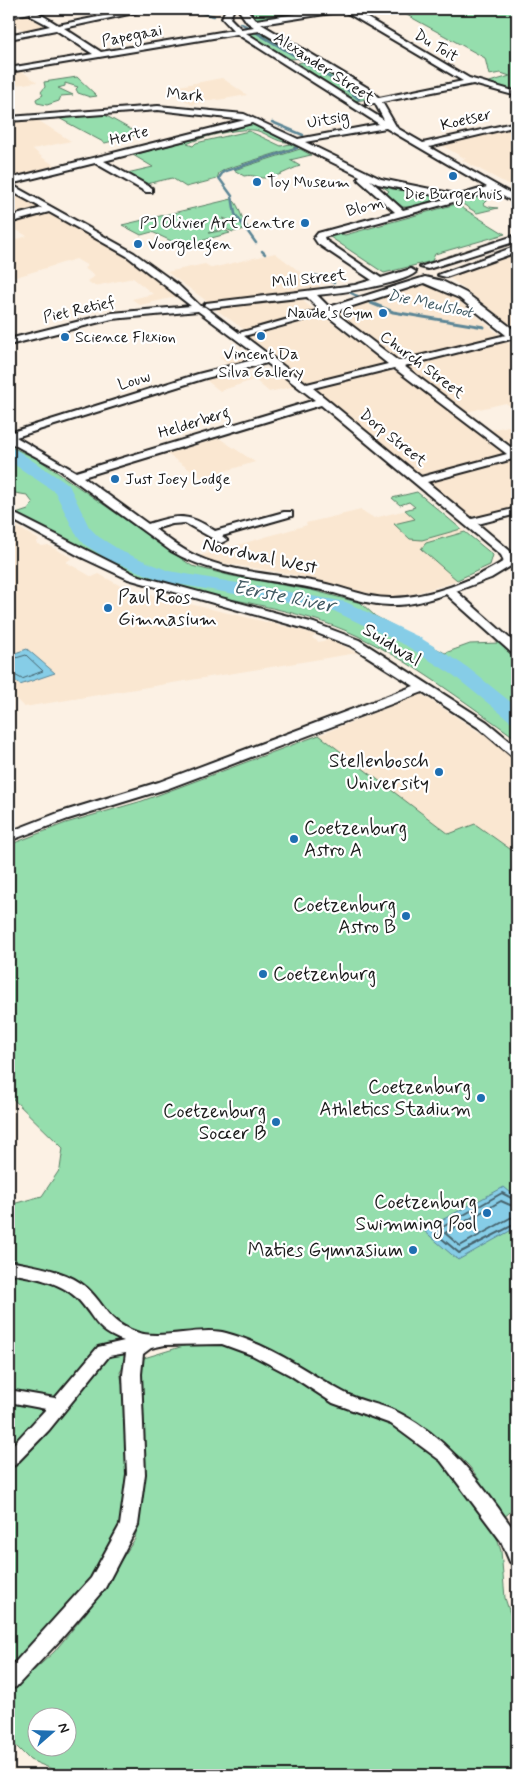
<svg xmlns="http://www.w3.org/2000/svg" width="526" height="1784" viewBox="0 0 526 1784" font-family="Mynerve,sans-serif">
<rect width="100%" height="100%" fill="#fcf1e4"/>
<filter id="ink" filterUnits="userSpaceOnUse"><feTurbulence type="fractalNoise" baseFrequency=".02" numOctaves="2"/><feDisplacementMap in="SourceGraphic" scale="10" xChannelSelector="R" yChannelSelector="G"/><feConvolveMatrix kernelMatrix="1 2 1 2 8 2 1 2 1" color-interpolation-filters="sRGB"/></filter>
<g filter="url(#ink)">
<g fill="#fae7d1">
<polygon points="26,15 29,17 46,27 25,31 9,22 9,18"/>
<polygon points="20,70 37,82 9,86 9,72"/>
<polygon points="222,78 247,95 218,100 215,99 192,105 168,88"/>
<polygon points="36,119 71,141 33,149 43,158 59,168 9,180 9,121"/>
<polygon points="517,128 517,189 462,160 466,159 441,145"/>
<polygon points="9,190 38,207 38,208 9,218"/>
<polygon points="41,213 50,213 114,248 180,296 140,305 132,299 153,294 133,278 95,286 87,281 95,276 84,268 88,266 76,259 16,277 9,273 9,242 27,236 9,226 9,222"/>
<polygon points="275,253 324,290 208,302 167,272 205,264 212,268"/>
<polygon points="517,254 517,330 449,277"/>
<polygon points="425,283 441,286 502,337 399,360 338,315 340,311"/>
<polygon points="298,297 317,312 246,331 214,308"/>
<polygon points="325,316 328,316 327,319 387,364 308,384 249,337"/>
<polygon points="507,342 517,347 517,412 506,403 466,412 407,366"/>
<polygon points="251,350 258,355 258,359 230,366 219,357"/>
<polygon points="238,368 253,380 220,391 202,377"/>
<polygon points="387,370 401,373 504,452 505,455 420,475 315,390 319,386"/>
<polygon points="278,372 296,386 269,392 254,379"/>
<polygon points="517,424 517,449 490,430 495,429"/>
<polygon points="219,438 255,462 202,478 167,454"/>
<polygon points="510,460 517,462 517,507 484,516 470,516 430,484 433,480"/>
<polygon points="431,504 493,555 490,565 448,584 412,594 383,597 290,574 217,562 199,556 307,525 306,523 361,510 374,518"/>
<polygon points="9,522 39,540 36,543 42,546 48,545 72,558 66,562 92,577 99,574 126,589 304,631 316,635 312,638 319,642 330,639 357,653 24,707 12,695 9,696"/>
<polygon points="421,694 505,749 513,759 510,774 517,786 517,854 475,824 449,835 319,735"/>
</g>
<g fill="#95dead" stroke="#587d64" fill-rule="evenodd">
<polygon points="247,9 334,9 262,21 255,20"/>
<polygon points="396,9 517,9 517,88 504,89 486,83 510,76 501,73 489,75 485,58"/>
<polygon points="260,30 306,58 290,59 246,33"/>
<polygon points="306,61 313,61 366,94 369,99 354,101 298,63"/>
<polygon points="77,77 97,96 90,97 78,93 76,89 78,87 65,83 65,86 58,88 73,95 61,96 59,101 47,105 37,103 36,99 43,95 41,92 45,87 44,82"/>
<polygon points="103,114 139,134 105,143 55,116"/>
<path d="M253 124 287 142C276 142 268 134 258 131 244 126 200 137 187 144L193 146 196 143 249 131 281 146 290 144 296 147 226 169 219 173 217 179 186 187 172 178 146 184 127 173 153 167 133 155Z"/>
<path d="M300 149 311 155 290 160 300 166C288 170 279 177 264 178 257 178 254 174 244 176L234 170Z"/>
<path d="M368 179 386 185 392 189C404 191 428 189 436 199L414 207H403L386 194 389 191 379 184 376 185Z"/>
<polygon points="472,196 487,200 483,204 489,207 498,208 477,213 461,203 464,202 464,198"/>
<path d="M232 199C241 206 240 220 249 228L233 232 226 229 228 220 223 218 225 227 209 233 225 230 230 233 182 246 152 232 141 235 122 225Z"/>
<polygon points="456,204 505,234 435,254 432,261 384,273 327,235 337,233 345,235"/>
<path d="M9 446 38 459 192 566 232 576 311 590 361 603 375 616 445 653 470 644 499 643 517 658V739C466 703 414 663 358 636 296 607 225 601 160 582 111 568 67 541 23 518L16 514 28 510 33 503 27 495 9 492Z"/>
<polygon points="417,492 461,529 422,540 410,539 394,524 415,519 405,510 415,507 409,502 400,505 392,498"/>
<polygon points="465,532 493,555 490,565 457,580 421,549 426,543"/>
<path d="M319 735 449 834 475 824 517 854V1506L502 1519C489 1499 480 1475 462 1459 438 1437 386 1417 355 1401 338 1393 323 1381 307 1370 246 1331 217 1325 145 1337L120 1372 125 1398 129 1485 119 1537 99 1570 9 1670V1205L42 1196 60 1169 63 1148 9 1095V845L66 823 142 801Z"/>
<path d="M207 1343 226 1344 252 1352 333 1403 357 1407 380 1418 422 1446 452 1471 496 1535 501 1551 505 1598 517 1635V1775H83L57 1771 30 1760 9 1739V1693L54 1652 87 1612 135 1539 140 1508 141 1440 137 1376 144 1358 187 1345ZM38 1716H68V1746H38Z"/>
</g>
<g fill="#86cde7" stroke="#5c8696">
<polygon points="27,649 55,673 20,685 9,675 9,655"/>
<polygon points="504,1187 517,1198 517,1227 458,1260 423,1230"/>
</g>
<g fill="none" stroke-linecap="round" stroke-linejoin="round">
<polyline stroke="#46636d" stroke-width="1" points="9,660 26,655 43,671 22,679 9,672"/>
<g stroke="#46636d" stroke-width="2">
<polyline points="517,1201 502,1193 434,1232 459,1253 517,1223"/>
<polyline points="517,1208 501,1201 445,1233 460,1246 510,1218 517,1217"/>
</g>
<g stroke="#5c8696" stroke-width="2.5">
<polyline points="187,9 214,16"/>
<polyline points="240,23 248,27"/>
<polyline points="252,30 300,59"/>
<polyline points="304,62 337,82 359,99"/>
<polyline points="272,122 303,135"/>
<polyline points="256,243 235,214 232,196 219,178 223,172 297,148"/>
<polyline points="262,251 265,254"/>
<polyline points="312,275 323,277 334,283"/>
<polyline points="349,292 359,297"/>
</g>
<g stroke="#5c8696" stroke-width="3">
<polyline points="357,296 359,297"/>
<polyline points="371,303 393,312 484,327"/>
</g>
<polygon fill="#86cde7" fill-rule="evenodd" points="9,448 15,449 69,485 89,527 99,537 123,552 169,571 346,602 419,637 467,667 517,707 517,723 510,721 453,675 405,645 334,611 165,582 109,560 85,545 75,533 55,492 9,461"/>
<g stroke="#1c1c1c" stroke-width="4">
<g id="minor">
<path d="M138 9H152L64 28 101 52 233 30 222 18 226 9H234L230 18 241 29 254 27 247 22 238 9H246L256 20 329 9H352L469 78 517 92V96L473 84 382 102 397 128 423 143 517 122V126L429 147 517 197V204L494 191 324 237 325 240 381 278 411 269 416 272C401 285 339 293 317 295L329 307 425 277 442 281 466 293 517 332V342L511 339 404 366 517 452V460L513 459 427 482 472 519 517 508V514L478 524 510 551 516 562 514 564 491 578 456 591 517 645V655L513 654 446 594C428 600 408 606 390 605 366 605 345 595 322 590 271 579 218 578 171 551L57 468 9 442V433L198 374 261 358 198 311 112 319 9 345V339L112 313 191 306 127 256 49 212 9 223V217L42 208 9 190V179L245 120 158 110 9 121V117L158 106 244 114 298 139 379 124 237 34 9 72V68L93 54 56 30 9 39V35L50 26 31 16V12H37L58 25ZM344 11 463 81 379 98 368 88 261 24ZM260 31 362 92 371 99 366 100V104L375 103 384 120 246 33ZM252 123 360 176 358 178 359 180 395 212 318 233 314 238 318 244 372 280 355 285 206 303 204 305 209 308 307 297 320 310 239 333 205 307 200 306 178 285 134 253 10 184 95 163 146 192H152V188L104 161ZM386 128 487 187 460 195 381 179 305 142ZM370 180 378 184 449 198 403 210ZM424 283 459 298 506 335 398 361 334 312ZM325 314 388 364 307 384 244 336ZM267 363 315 400 76 472 16 437 206 378ZM394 368 507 454 421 477 313 388ZM321 405 501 555 504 561C473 581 430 597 393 598 369 599 346 588 322 583 281 574 235 574 196 556 181 549 168 539 155 529L172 524 185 523 221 543 227 540 222 536 292 516V512H284L215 531C189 513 177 514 148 524L83 477Z"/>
<polygon points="517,235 517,241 428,269 420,267"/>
<polygon points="517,246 517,252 446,277 438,275"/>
<polygon points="9,511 136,575 314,623 359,640 487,722 517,747 517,757 512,756 479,728 423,692 169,788 68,819 9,841 9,832 58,813 159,782 414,686 351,646 306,629 128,579 81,557 9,518"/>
<path d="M9 1261C34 1266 67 1270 87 1288 107 1307 106 1321 136 1332 160 1341 200 1326 226 1333 269 1344 305 1371 343 1392 362 1403 385 1404 403 1415 443 1436 473 1473 499 1509 504 1517 512 1526 516 1534 520 1542 517 1556 517 1564L510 1562 501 1541 441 1461 391 1424 333 1403 290 1375 252 1355 222 1344 165 1345 151 1348 143 1354 141 1374 145 1474 138 1525 105 1588 62 1638 16 1687 9 1689V1669L91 1578 120 1525 127 1474 123 1374 126 1353 109 1356 49 1430 15 1465 9 1467V1449L46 1409 9 1402V1390L55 1398 98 1347 124 1341C94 1330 96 1318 77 1298 59 1281 32 1277 9 1273Z"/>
</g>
</g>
<g stroke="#1c1c1c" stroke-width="3">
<polygon id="major" points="27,9 46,9 9,18 9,12"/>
</g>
<use href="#minor" fill="#fff" fill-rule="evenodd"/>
<use href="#major" fill="#fff" fill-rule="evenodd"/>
</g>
</g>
<g fill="#1f6fb2" stroke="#fff" stroke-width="2">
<circle cx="453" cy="176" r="5"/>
<circle cx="257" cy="182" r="5"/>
<circle cx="305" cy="223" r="5"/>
<circle cx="138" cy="244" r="5"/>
<circle cx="383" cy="313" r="5"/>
<circle cx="261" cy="336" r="5"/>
<circle cx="65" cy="337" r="5"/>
<circle cx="115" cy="479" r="5"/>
<circle cx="108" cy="608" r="5"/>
<circle cx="439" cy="772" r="5"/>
<circle cx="294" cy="839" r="5"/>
<circle cx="406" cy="916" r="5"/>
<circle cx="263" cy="974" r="5"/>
<circle cx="481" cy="1098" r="5"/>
<circle cx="276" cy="1122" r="5"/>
<circle cx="487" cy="1213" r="5"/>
<circle cx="413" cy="1250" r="5"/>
</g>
<g text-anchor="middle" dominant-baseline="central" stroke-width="4.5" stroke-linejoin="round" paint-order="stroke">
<g font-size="16" fill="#1c1c1c" stroke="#fff">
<text transform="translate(132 36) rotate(-11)">Papegaai</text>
<text transform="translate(436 46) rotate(31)">Du Toit</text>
<text transform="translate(324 68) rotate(33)">Alexander Street</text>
<text transform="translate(185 95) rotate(4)">Mark</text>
<text transform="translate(328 120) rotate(-10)">Uitsig</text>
<text transform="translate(466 120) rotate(-13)">Koetser</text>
<text transform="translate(129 136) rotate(-14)">Herte</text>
<text transform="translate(365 207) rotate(-15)">Blom</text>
<text transform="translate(309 279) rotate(-6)">Mill Street</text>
<text transform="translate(79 310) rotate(-13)">Piet Retief</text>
<text transform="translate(422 365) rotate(37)">Church Street</text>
<text transform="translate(134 381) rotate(-17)">Louw</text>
<text transform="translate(194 423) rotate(-17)">Helderberg</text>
<text transform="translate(393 438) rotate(39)">Dorp Street</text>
</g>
<g font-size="16" fill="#1c1c1c" stroke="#fff" text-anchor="start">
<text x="267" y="182">Toy Museum</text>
<text x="453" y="194" text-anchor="middle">Die Burgerhuis</text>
<text x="295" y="223" text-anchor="end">PJ Olivier Art Centre</text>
<text x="148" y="244">Voorgelegen</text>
<text x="373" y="313" text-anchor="end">Naude's Gym</text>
<text x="75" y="337">Science Flexion</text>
<text x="261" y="354" text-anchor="middle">Vincent Da<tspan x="261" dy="18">Silva Gallery</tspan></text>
<text x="125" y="479">Just Joey Lodge</text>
</g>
<g font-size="16" font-style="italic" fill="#415a63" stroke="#fff">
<text transform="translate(430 304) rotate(12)">Die Meulsloot</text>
</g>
<g font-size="19" fill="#1c1c1c" stroke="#fff">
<text transform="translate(260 556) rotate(12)">Noordwal West</text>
<text transform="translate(392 645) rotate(32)">Suidwal</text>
</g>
<g font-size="19" fill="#1c1c1c" stroke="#fff" text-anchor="end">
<text x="118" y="597" text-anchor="start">Paul Roos<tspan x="118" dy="22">Gimnasium</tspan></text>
<text x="429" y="761">Stellenbosch<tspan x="429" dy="22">University</tspan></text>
<text x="304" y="828" text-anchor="start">Coetzenburg<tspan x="304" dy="22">Astro A</tspan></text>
<text x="396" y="905">Coetzenburg<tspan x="396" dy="22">Astro B</tspan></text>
<text x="273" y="974" text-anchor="start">Coetzenburg</text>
<text x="471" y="1087">Coetzenburg<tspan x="471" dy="22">Athletics Stadium</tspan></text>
<text x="266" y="1111">Coetzenburg<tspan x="266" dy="22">Soccer B</tspan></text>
<text x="477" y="1202">Coetzenburg<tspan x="477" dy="22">Swimming Pool</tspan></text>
<text x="403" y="1250">Maties Gymnasium</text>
</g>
<g font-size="20" font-style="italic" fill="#415a63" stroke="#fff">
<text transform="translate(284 597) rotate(11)">Eerste River</text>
</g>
</g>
<rect width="526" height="1784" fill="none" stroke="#fff" stroke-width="30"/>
<rect x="15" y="15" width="496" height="1754" fill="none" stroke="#1c1c1c" stroke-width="2" filter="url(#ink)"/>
<g transform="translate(52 1732) rotate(70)"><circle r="24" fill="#ffffff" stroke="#a4a4a4"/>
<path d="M0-4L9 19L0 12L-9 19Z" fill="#1f6fb2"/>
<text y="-8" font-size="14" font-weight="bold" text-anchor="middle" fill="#1c1c1c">N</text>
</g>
</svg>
